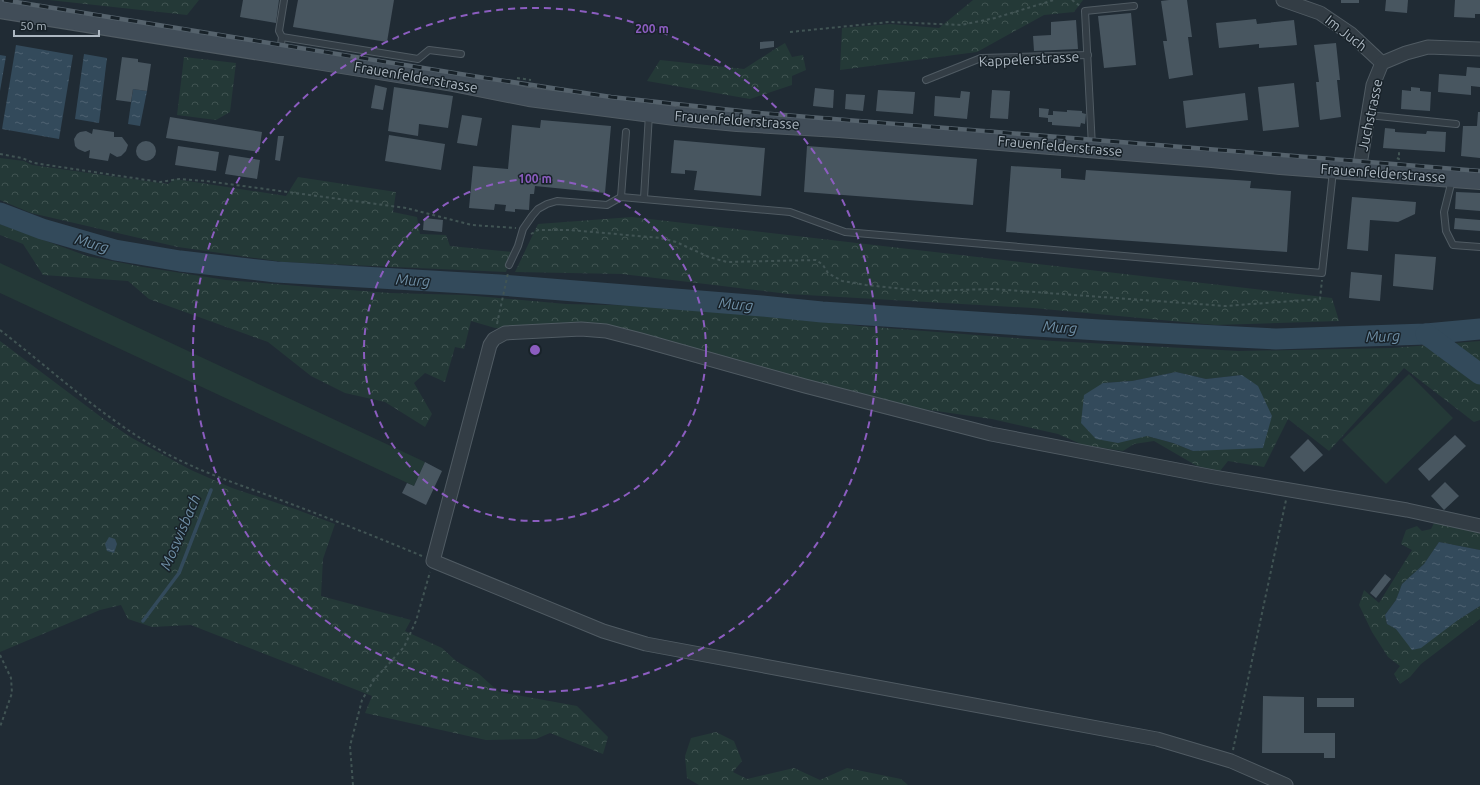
<svg xmlns="http://www.w3.org/2000/svg" width="1480" height="785" viewBox="0 0 1480 785" font-family="Ubuntu,sans-serif">
<defs>
<pattern id="forest-crowns" width="20" height="18" patternUnits="userSpaceOnUse"><rect width="20" height="18" fill="#243937"/><path d="M2 6a3 3 0 1 1 6 0M12 15a3 3 0 1 1 6 0" fill="none" stroke="#415452"/></pattern>
<pattern id="water-ripples" width="26" height="14" patternUnits="userSpaceOnUse"><rect width="26" height="14" fill="#334a5b"/><path d="M2 4q2-2 4 0t4 0M15 11q2-2 4 0t4 0" fill="none" stroke="#4e6271"/></pattern>
</defs>
<rect width="100%" height="100%" fill="#202b34"/>
<g fill="url(#forest-crowns)" fill-rule="evenodd">
<polygon points="49,0 199,0 187,15"/>
<polygon points="973,0 1083,0 1074,12 1044,15 977,52 840,70 842,28 890,24 939,28"/>
<polygon points="785,43 792,57 803,55 806,70 792,76 792,85 750,99 647,81 660,60 744,69 775,49"/>
<polygon points="184,57 236,63 230,112 216,120 177,115"/>
<polygon points="0,158 24,161 32,165 168,184 175,179 286,196 298,177 396,192 393,212 417,217 420,234 446,235 450,246 513,252 506,272 283,262 178,247 31,213 0,200"/>
<polygon points="632,217 1332,298 1339,321 1215,325 1033,308 788,294 622,274 515,272 538,224"/>
<path d="M0 224 87 256 143 267 226 280 322 288 390 293 465 295 566 304 653 306 781 317 860 326 1053 341 1239 351 1392 348 1480 341V420L1474 422 1404 368 1329 451 1288 419 1264 467 1228 461 1220 471 1197 466 1154 441 1134 444 1123 451 1083 445 1058 434 992 419 873 402 639 335 495 328 471 321 464 349 455 347 445 382 425 373 414 383 432 414 425 427 385 402 345 393 311 376 268 342 149 299 128 281 43 275 23 244 0 235ZM1176 372 1206 379 1242 375 1193 451 1173 443 1147 436 1103 383 1132 381Z"/>
<polygon points="0,341 105,420 132,438 191,470 232,488 295,509 335,524 323,559 321,596 411,620 405,631 442,648 456,661 479,674 499,692 577,706 608,737 603,754 550,733 536,739 486,740 365,713 372,696 191,625 152,627 128,619 121,605 100,610 0,652"/>
<polygon points="1434,523 1480,533 1480,550 1439,542 1424,564 1402,584 1396,600 1385,615 1387,624 1396,629 1458,620 1480,606 1480,619 1421,664 1410,677 1400,684 1394,674 1400,666 1388,657 1372,632 1359,605 1364,590 1379,603 1412,550 1401,544 1406,530 1417,526 1422,531 1431,529"/>
<polygon points="716,732 734,741 742,761 733,772 747,779 794,768 820,780 847,768 901,779 908,785 699,785 687,778 685,756 691,738"/>
</g>
<g fill="#243937">
<polygon points="0,263 425,462 414,486 0,293"/>
<polygon points="1409,374 1453,418 1386,484 1342,440"/>
</g>
<g fill="url(#water-ripples)">
<polygon points="16,45 73,55 59,139 2,129"/>
<polygon points="84,54 107,58 99,123 75,119"/>
<polygon points="0,55 6,56 0,91"/>
<polygon points="133,89 147,91 140,126 128,124"/>
<polygon points="1176,372 1206,379 1242,375 1258,386 1272,416 1263,448 1193,451 1173,443 1147,436 1118,443 1096,439 1081,423 1084,395 1103,383 1132,381"/>
<polygon points="109,537 115,539 117,544 114,553 107,551 105,544"/>
<polygon points="1439,542 1480,550 1480,606 1458,620 1421,648 1412,650 1396,629 1387,624 1385,615 1396,600 1402,584 1424,564"/>
</g>
<g fill="none" stroke-linecap="round" stroke-linejoin="round">
<polyline stroke="#334a5b" stroke-width="3.5" points="143,621 179,573 211,490"/>
<g stroke="#334a5b" stroke-width="21">
<polyline points="0,213 42,229 115,250 180,261 276,272 500,285 762,306 822,312 1099,330 1276,339 1426,334 1480,329"/>
<polyline points="1426,334 1480,374"/>
</g>
</g>
<g fill="#485660">
<polygon points="243,0 279,0 276,23 240,17"/>
<polygon points="298,0 394,0 387,42 293,27"/>
<polygon points="1169,0 1187,0 1192,37 1188,37 1193,75 1169,79 1163,41 1167,41 1161,1"/>
<rect x="1341" y="0" width="18" height="3"/>
<polygon points="1386,0 1408,0 1407,13 1385,11"/>
<polygon points="1455,0 1480,0 1480,14 1475,14 1475,18 1454,17"/>
<polygon points="1131,13 1136,65 1104,68 1098,16"/>
<polygon points="1256,19 1257,24 1294,20 1297,45 1259,48 1259,44 1219,48 1216,23"/>
<polygon points="1076,20 1078,49 1034,51 1033,36 1051,35 1051,22"/>
<polygon points="774,41 774,47 760,49 760,42"/>
<polygon points="1336,43 1340,80 1337,80 1341,117 1320,120 1316,82 1319,82 1314,45"/>
<polygon points="122,57 138,59 138,62 151,64 147,91 133,89 131,102 116,100"/>
<polygon points="1467,67 1480,68 1480,87 1471,86 1471,95 1438,92 1439,74 1466,76"/>
<polygon points="1294,83 1299,127 1263,131 1258,87"/>
<polygon points="375,85 387,88 383,110 371,108"/>
<polygon points="394,87 453,96 448,128 419,124 418,136 388,131"/>
<polygon points="1411,87 1420,88 1420,91 1431,92 1430,111 1401,109 1402,90 1411,91"/>
<polygon points="815,88 834,90 833,108 813,106"/>
<polygon points="878,90 915,92 913,114 876,111"/>
<polygon points="992,90 1010,91 1008,119 990,118"/>
<polygon points="961,91 970,92 967,119 934,116 935,96 960,98"/>
<polygon points="1245,93 1248,120 1186,128 1183,101"/>
<polygon points="846,94 865,95 863,111 845,109"/>
<polygon points="1039,108 1049,109 1048,115 1053,115 1053,111 1067,112 1067,110 1082,111 1082,113 1086,114 1085,124 1081,123 1080,127 1052,125 1052,122 1048,122 1048,118 1039,117"/>
<polygon points="1478,112 1480,112 1480,158 1461,156 1463,126 1477,126"/>
<polygon points="462,115 482,118 477,146 457,143"/>
<polygon points="170,117 262,132 259,152 166,138"/>
<polygon points="541,120 611,126 605,193 535,186 534,194 530,194 529,210 515,209 515,212 505,211 506,205 495,204 494,210 469,208 473,166 508,169 512,125 540,128"/>
<polygon points="1385,128 1395,129 1395,132 1426,134 1427,131 1446,132 1445,152 1383,148"/>
<polygon points="93,129 114,132 114,137 122,137 128,145 126,151 121,156 117,157 110,153 108,161 89,158 90,150 85,152 78,149 75,146 74,139 77,134 80,132 86,131 92,134"/>
<polygon points="389,135 445,144 441,170 385,161"/>
<polygon points="278,136 284,136 280,161 275,160"/>
<polygon points="674,140 765,148 761,196 694,190 697,171 685,170 685,174 671,173"/>
<circle cx="146" cy="151" r="10"/>
<polygon points="178,146 219,152 216,171 175,165"/>
<polygon points="807,146 977,159 973,205 804,192"/>
<polygon points="229,155 260,160 257,179 225,174"/>
<polygon points="1011,166 1061,169 1061,178 1085,180 1086,170 1251,181 1250,188 1291,191 1287,252 1006,232"/>
<polygon points="1456,192 1480,193 1480,211 1455,209"/>
<polygon points="1352,197 1416,202 1415,214 1398,222 1370,220 1368,251 1347,249"/>
<polygon points="424,218 443,220 442,232 423,230"/>
<polygon points="1455,218 1480,220 1480,231 1454,229"/>
<polygon points="1395,254 1436,257 1433,290 1393,286"/>
<polygon points="1351,272 1382,275 1380,301 1349,298"/>
<polygon points="1455,435 1466,446 1429,481 1418,469"/>
<polygon points="1308,439 1323,455 1304,472 1290,457"/>
<polygon points="425,462 442,471 426,505 402,493 407,483 414,486"/>
<polygon points="1445,482 1459,496 1444,510 1431,496"/>
<polygon points="1385,574 1391,579 1376,598 1370,593"/>
<polygon points="1263,696 1304,697 1304,733 1335,733 1335,758 1324,758 1324,753 1262,753"/>
<rect x="1317" y="698" width="37" height="9"/>
</g>
<g fill="none" stroke-linecap="round" stroke-linejoin="round">
<g stroke="#505b63" stroke-width="8">
<g id="lane">
<polyline points="282,37 418,59 429,50 461,54"/>
<polyline points="280,52 282,37 279,31 284,0"/>
<polyline points="926,80 981,58 1088,55"/>
<polyline points="1368,115 1456,124"/>
<polyline points="1092,147 1085,11 1134,6"/>
<polyline points="1452,180 1444,212 1446,231 1453,245 1480,247"/>
<polyline points="621,197 626,132"/>
<polyline points="644,198 649,114"/>
<polyline points="509,265 518,246 523,229 532,216 538,209 547,204 557,201 607,205 621,197 790,212 845,232 1322,273 1333,171"/>
</g>
</g>
<g stroke="#505b63" stroke-width="15">
<g id="street">
<polyline points="1283,0 1320,13 1351,34 1382,63"/>
<polyline points="1359,171 1373,85 1382,63 1406,53 1428,47 1480,49"/>
<polyline points="1286,785 1231,761 1157,739 646,644 603,631 433,561 490,345 494,339 505,333 581,329 606,331 641,340 805,386 991,434 1214,477 1407,510 1480,526"/>
</g>
</g>
<g stroke="#505b63" stroke-width="20">
<polyline id="secondary" points="0,9 453,82 529,97 675,116 737,122 839,128 1212,158 1280,165 1480,180"/>
</g>
<g stroke="#415454" stroke-width="2" stroke-dasharray="3 3" stroke-linecap="butt">
<polyline points="1072,0 1080,6"/>
<polyline points="790,32 889,22 961,25 995,18 1054,0"/>
<polyline points="517,78 531,80"/>
<polyline points="0,154 22,158 34,163 160,182 179,179 206,181 406,208 472,225 516,228"/>
<polyline points="1397,158 1399,159 1399,150"/>
<polyline points="531,234 538,230 570,230 661,238 676,242 709,257 727,262 816,260 823,265 828,273 842,281 866,285 923,291 993,289 1225,306 1320,299 1322,280"/>
<polyline points="497,324 508,273"/>
<path d="M0 330C53 371 102 417 160 450 197 471 238 484 278 499 326 517 374 536 422 556"/>
<polyline points="0,655 11,678 12,693 0,727"/>
<polyline points="1233,750 1286,500"/>
<polyline points="353,785 350,746 362,700 374,680 404,647 416,621 430,572"/>
</g>
<use href="#lane" stroke="#333d45" stroke-width="6"/>
<use href="#street" stroke="#333d45" stroke-width="13"/>
<use href="#secondary" stroke="#414d58" stroke-width="18"/>
<g stroke="#55626c" stroke-width="4.5">
<polyline id="rail" points="4,0 479,77 611,97 760,113 1480,171"/>
</g>
<use href="#rail" stroke="#182229" stroke-width="3" stroke-dasharray="9" stroke-linecap="butt"/>
</g>
<g fill="none" stroke="#8c5dc0" stroke-width="2" stroke-dasharray="7 5">
<circle cx="535" cy="350" r="171"/>
<circle cx="535" cy="350" r="342"/>
</g>
<g text-anchor="middle" dominant-baseline="central" stroke-width="3" stroke-linejoin="round" paint-order="stroke">
<g font-size="14" fill="#adb8c2" stroke="#182229">
<text transform="translate(1346 33) rotate(38)">Im Juch</text>
<text transform="translate(1029 59) rotate(-3)">Kappelerstrasse</text>
<text transform="translate(416 77) rotate(10)">Frauenfelderstrasse</text>
<text transform="translate(1370 115) rotate(-78)">Juchstrasse</text>
<text transform="translate(737 120) rotate(4)">Frauenfelderstrasse</text>
<text transform="translate(1060 146) rotate(5)">Frauenfelderstrasse</text>
<text transform="translate(1383 173) rotate(4)">Frauenfelderstrasse</text>
</g>
<g font-size="15" font-style="italic" fill="#6e8ea5" stroke="#182229">
<text transform="translate(92 243) rotate(16)">Murg</text>
<text transform="translate(413 280) rotate(3)">Murg</text>
<text transform="translate(736 304) rotate(5)">Murg</text>
<text transform="translate(1060 327) rotate(4)">Murg</text>
<text transform="translate(1383 336) rotate(-2)">Murg</text>
<text transform="translate(180 532) rotate(-67)">Moswisbach</text>
</g>
</g>
<circle cx="535" cy="350" r="6" fill="#8c5dc0" stroke="#182229" stroke-width="2"/>
<g font-size="12" text-anchor="middle" font-weight="bold" fill="#8c5dc0" stroke="#182229" stroke-width="3" stroke-linejoin="round" paint-order="stroke">
<text x="652" y="33">200 m</text>
<text x="535" y="183">100 m</text>
</g>
<path d="M14 30v6h85v-6" fill="none" stroke="#adb8c2" stroke-width="2"/>
<text x="20" y="30" font-size="12" fill="#adb8c2" stroke="#182229" stroke-width="3" paint-order="stroke">50 m</text>
</svg>
